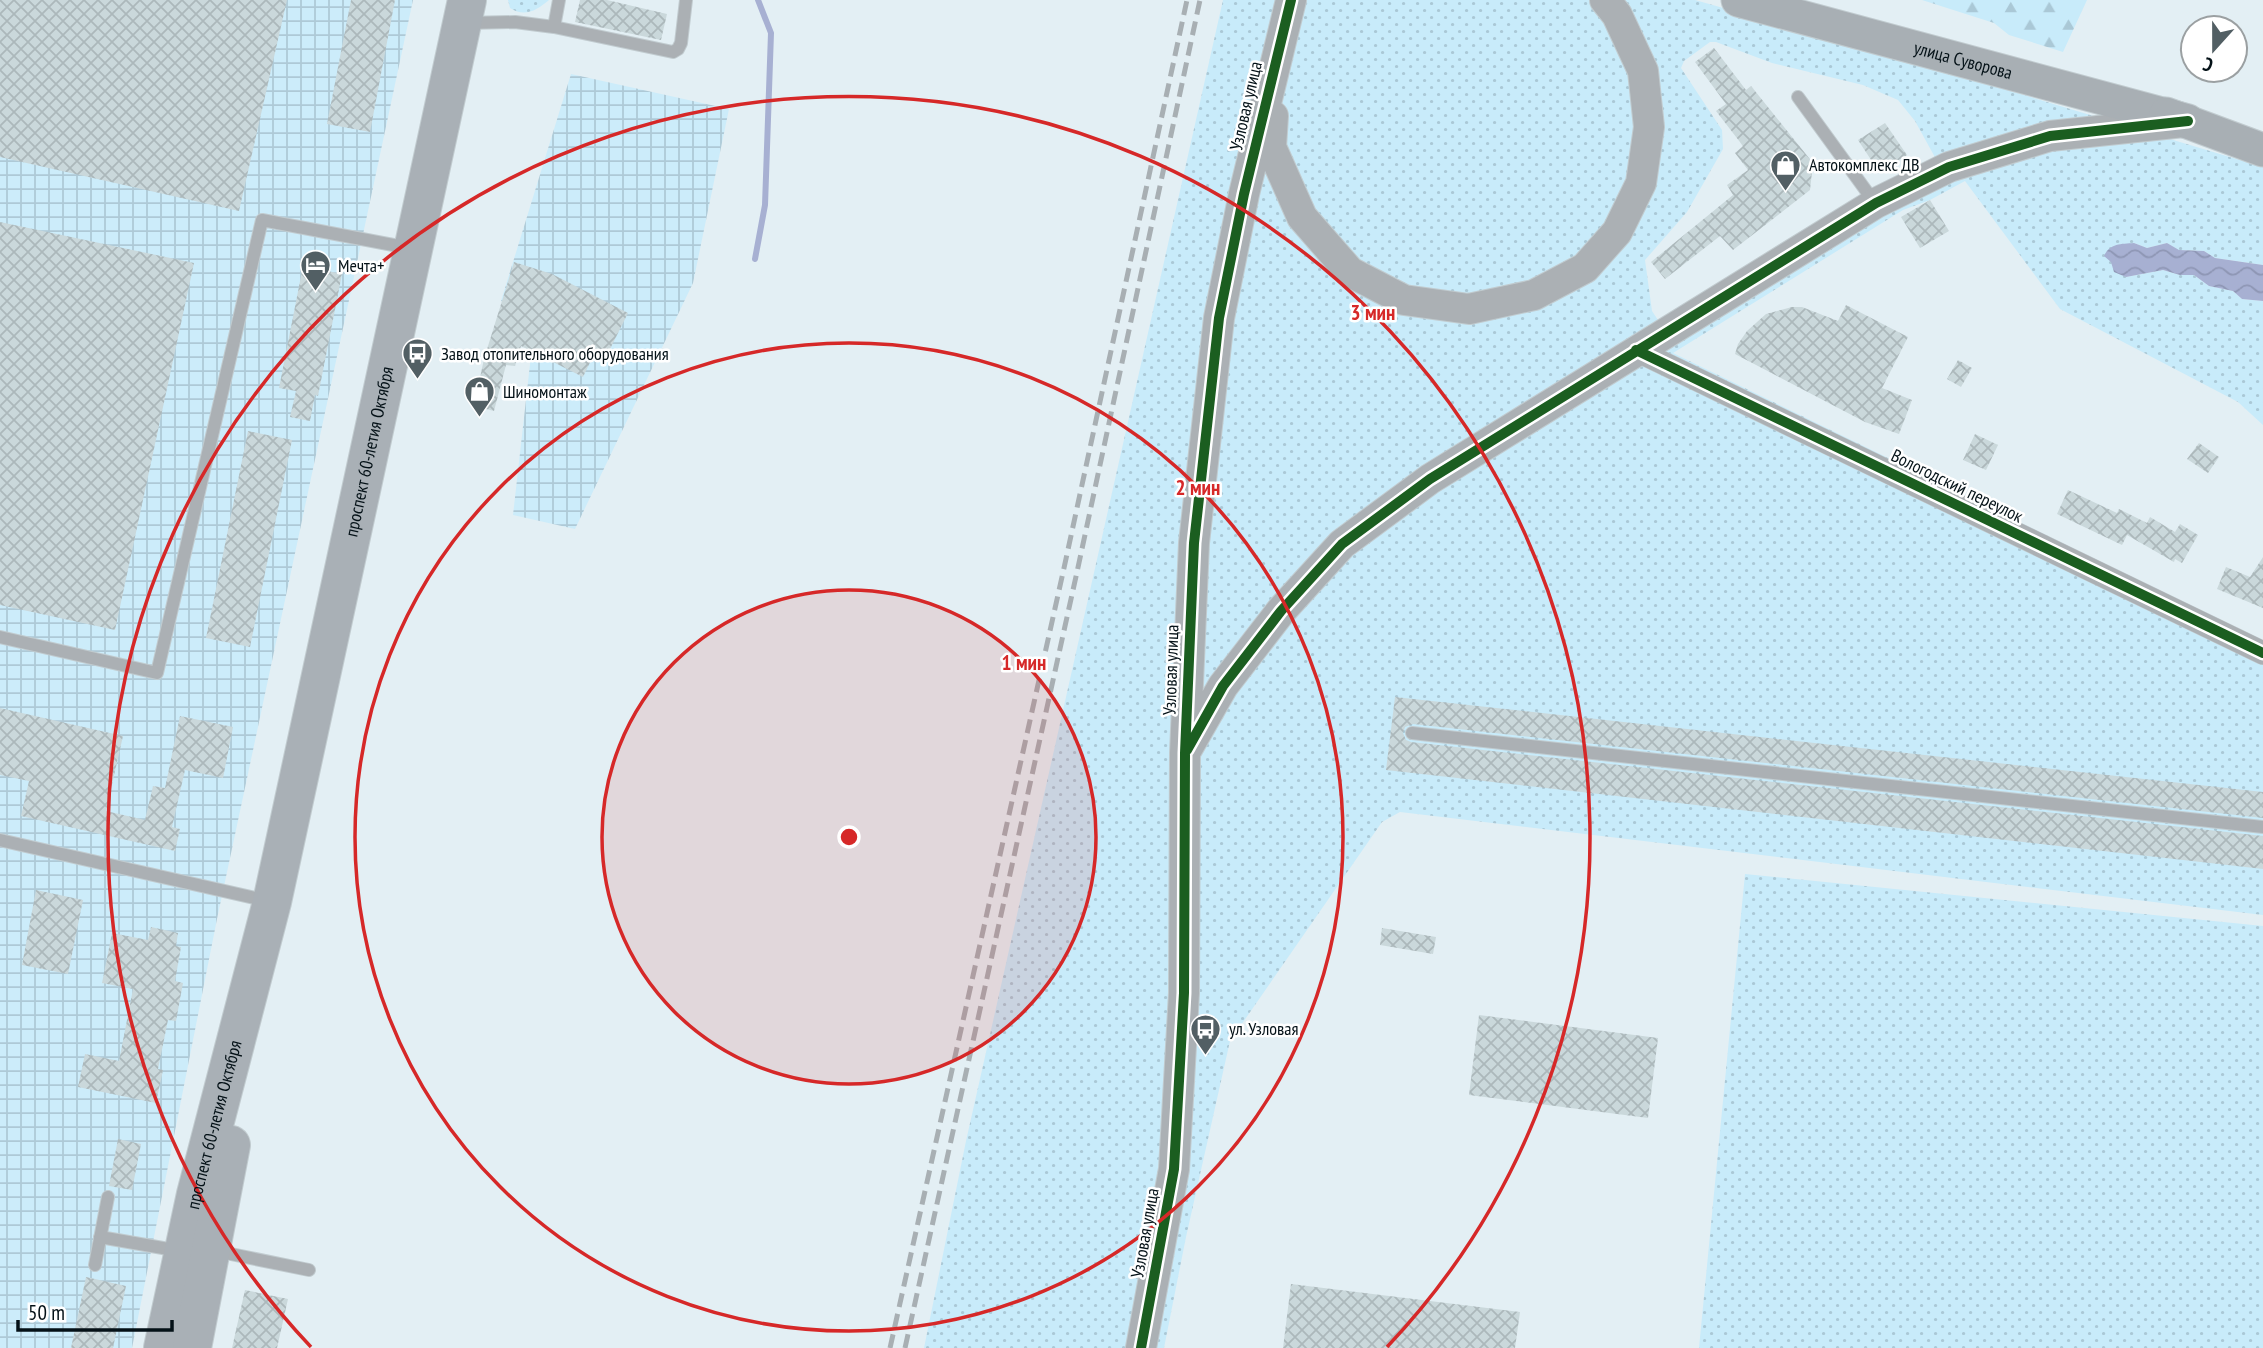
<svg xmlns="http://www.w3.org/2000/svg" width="2263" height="1348" viewBox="0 0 2263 1348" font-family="'PT Sans Narrow',sans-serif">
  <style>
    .industrial { fill: url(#industrial-grid) }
    .grass { fill: url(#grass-dots); fill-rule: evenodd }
    .forest { fill: url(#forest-firs) }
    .water { fill: url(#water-waves) }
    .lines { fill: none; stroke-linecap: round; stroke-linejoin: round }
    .stream { stroke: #a7b0d2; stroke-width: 6 }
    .building { fill: url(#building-cross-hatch) }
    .service-casing { stroke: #c1cbcf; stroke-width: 14 }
    .minor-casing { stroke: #c1cbcf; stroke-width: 24 }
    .tertiary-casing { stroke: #c1cbcf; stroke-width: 32 }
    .secondary-casing { stroke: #c1cbcf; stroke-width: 35 }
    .trunk-casing { stroke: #c1cbcf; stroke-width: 40 }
    .service { stroke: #abb0b4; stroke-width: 12 }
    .minor { stroke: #abb0b4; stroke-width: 23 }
    .tertiary { stroke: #abb0b4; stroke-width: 30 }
    .secondary { stroke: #a8afb4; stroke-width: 33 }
    .trunk { stroke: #a9b0b6; stroke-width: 38 }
    .rail { stroke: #a8afb3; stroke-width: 5; stroke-dasharray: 14 7; stroke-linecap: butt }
    .cycleway-casing { stroke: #fff; stroke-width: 15 }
    .cycleway { stroke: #1b5e20; stroke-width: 10 }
    .ring { fill: none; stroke: #d62828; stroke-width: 3.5 }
    .labels { text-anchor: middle; stroke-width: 5; stroke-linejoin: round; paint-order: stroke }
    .street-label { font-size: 18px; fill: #041117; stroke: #fff }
    .poi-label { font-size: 18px; fill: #041117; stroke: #fff; text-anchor: start }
    .centre { fill: #d62828; stroke: #fff; stroke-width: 3.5 }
    .ring-label { font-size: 21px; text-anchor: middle; font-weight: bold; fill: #d62828; stroke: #fff; stroke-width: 5; stroke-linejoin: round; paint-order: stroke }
  </style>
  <defs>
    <pattern id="industrial-grid" width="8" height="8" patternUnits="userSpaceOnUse" patternTransform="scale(1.75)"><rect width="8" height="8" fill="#ccecfa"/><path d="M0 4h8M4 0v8" fill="none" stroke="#aec9d6"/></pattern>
    <pattern id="grass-dots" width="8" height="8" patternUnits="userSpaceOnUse" patternTransform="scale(1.75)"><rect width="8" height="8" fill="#c8ebfa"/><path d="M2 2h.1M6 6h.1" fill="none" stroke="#aac8d6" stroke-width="1.8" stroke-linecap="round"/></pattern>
    <pattern id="forest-firs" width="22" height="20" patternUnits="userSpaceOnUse" patternTransform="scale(1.75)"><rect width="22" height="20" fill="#c8ebfa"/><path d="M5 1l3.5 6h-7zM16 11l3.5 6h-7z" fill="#aac8d6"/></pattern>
    <pattern id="water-waves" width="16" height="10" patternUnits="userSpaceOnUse" patternTransform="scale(1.75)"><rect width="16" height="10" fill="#a7b0d2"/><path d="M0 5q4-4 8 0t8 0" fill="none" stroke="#8e96b4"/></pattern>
    <pattern id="building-cross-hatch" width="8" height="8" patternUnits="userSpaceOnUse" patternTransform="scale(1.75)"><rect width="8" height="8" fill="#cad8db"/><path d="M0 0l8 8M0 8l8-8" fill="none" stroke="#acb8bb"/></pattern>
  </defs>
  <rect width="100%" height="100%" fill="#e3eff4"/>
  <path class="industrial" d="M0 0H413L217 919 132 1348H0Z
    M571 74 729 109 693 283 575 529 513 515 536 311 501 301Z"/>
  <path class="grass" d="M508 0H549C537 10 525 18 510 8Z
    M1223 0H1695L1911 61 2263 167V265L2215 258 2204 251 2178 250 2167 243 2147 248 2134 243 2111 261 2126 277 2163 270 2180 275H2194L2209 286 2233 291 2242 299 2263 301V425L2238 402 2060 309 1965 181 1930 200 1903 210 1673 353 2263 641V915L1400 812 1382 822 1230 1041 1186 1237 1164 1348H924L966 1141ZM1710 42H1716L1772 63 1863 85 1898 100 1915 121 1942 170 1666 332 1652 311 1645 260 1687 212 1723 149 1722 130 1681 68 1684 61Z
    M1745 874 2263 926V1348H1699Z"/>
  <path class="forest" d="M1922 0H2087L2063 52 2009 35 1994 23Z"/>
  <path class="water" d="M2134 243 2147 248 2167 243 2179 250 2204 251 2215 258 2263 265V301L2242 299 2233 291 2209 286 2194 275H2180L2163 270 2126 277 2114 272 2111 262 2104 256C2110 243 2121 244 2134 243Z"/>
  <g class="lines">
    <path class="stream" d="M755 259 765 205 771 33 758 0"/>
  </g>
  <path class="building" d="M0 0H287L239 211 0 157Z
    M351 0H395L370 132 327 124Z
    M580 0H607L667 14 661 40 575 22Z
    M1714 48 1746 90 1751 86 1813 163 1810 190 1733 250 1720 236 1665 279 1651 262 1733 195 1727 185 1748 170 1735 153 1743 146 1716 111 1726 104 1695 62Z
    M1885 123 1907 155 1879 172 1858 140Z
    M1930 200 1949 231 1920 248 1901 217Z
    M0 222 194 263 115 630 0 605Z
    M514 262 552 274 628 313 607 355 596 350 583 377 521 346 515 366 506 365 494 411 474 406 484 359Z
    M303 266 342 274 318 396 315 395 310 421 290 417 296 391 279 388Z
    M1846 305 1908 337 1882 388 1912 400 1899 434 1865 422 1735 354 1738 344 1747 331 1766 314 1792 307H1802L1838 321Z
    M1958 360 1972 368 1961 387 1947 379Z
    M248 431 292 440 250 647 206 638Z
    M1975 434 1998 445 1986 470 1963 460Z
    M2199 443 2219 457 2208 473 2187 459Z
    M2068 490 2117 513 2119 509 2147 523 2150 517 2175 532 2180 524 2198 535 2182 563 2175 559 2174 562 2127 535 2122 545 2057 514Z
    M2263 557V608L2217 589 2226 567 2250 577Z
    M1395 697 2263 792V818L1413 724 1405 727 1403 733 1406 740 1411 742 2263 836V869L1386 770Z
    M0 708 123 736 106 811 145 820 153 786 165 788 180 716 233 727 223 778 185 770 172 827 180 829 175 851 21 816 29 781 0 775Z
    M36 890 83 900 68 974 22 965Z
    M151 927 178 933 176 946 181 947 175 981 183 983 176 1021 168 1020 158 1069 163 1070 156 1103 78 1087 85 1054 119 1061 133 989 102 983 112 933 148 940Z
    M1382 928 1436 937 1433 954 1380 945Z
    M1479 1015 1658 1038 1648 1118 1469 1095Z
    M118 1139 141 1144 132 1190 109 1186Z
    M86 1277 126 1286 113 1348H71Z
    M1291 1284 1520 1312 1515 1348H1283Z
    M245 1290 288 1299 277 1348H232Z"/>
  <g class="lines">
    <defs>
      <path id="service" d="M466 23 515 22 554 27 559 0
        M554 27 673 52 678 49 681 43 686 0
        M1798 97 1875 203
        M0 637 157 673 262 220 409 248
        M1412 733 2263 827
        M0 840 268 901
        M100 1237 180 1251
        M216 1251 309 1270
        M95 1265 108 1197"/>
      <path id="minor" d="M1636 350 2263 653"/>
      <path id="tertiary" d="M1273 116 1271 147 1302 217 1350 272 1404 300 1469 309 1534 295 1585 268 1617 232 1641 183 1649 127 1643 71 1617 15 1605 0
        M1187 749 1223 686 1281 611 1342 544 1430 479 1876 203 1949 167 2050 136 2184 122
        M1141 1348 1174 1169 1184 993 1185 753 1194 543 1219 318 1244 194 1291 0"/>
      <g id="secondary">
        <path id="s1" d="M1738 0 2188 121"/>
        <path d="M2166 114 2263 150"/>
      </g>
      <g id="trunk">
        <path id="s2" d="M163 1348 196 1194 272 902 467 0"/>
        <path d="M192 1348 231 1145"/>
      </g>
    </defs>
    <use href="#service" class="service-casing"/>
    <use href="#minor" class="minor-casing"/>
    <use href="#tertiary" class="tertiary-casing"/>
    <use href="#secondary" class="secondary-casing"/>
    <use href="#trunk" class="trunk-casing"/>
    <use href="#service" class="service"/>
    <use href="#minor" class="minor"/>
    <use href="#tertiary" class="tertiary"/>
    <use href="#secondary" class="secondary"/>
    <use href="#trunk" class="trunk"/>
    <path class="rail" d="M890 1348 1064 568 1187 0
      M905 1348 1077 572 1200 0"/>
    <defs>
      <path id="cycleway" d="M1636 350 2263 653
        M1187 750 1223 686 1281 611 1342 544 1430 479 1876 203 1949 167 2050 136 2188 121
        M1141 1348 1174 1169 1184 993 1185 753 1194 543 1219 318 1244 194 1291 0"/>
    </defs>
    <use href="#cycleway" class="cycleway-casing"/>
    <use href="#cycleway" class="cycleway"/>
  </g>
  <circle cx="849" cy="837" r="247" fill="#d62828" fill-opacity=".12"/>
  <g class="ring">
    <circle cx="849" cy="837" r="247"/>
    <circle cx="849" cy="837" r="494"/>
    <path d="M311 1347A741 741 0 1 1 1387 1347"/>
  </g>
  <defs>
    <symbol id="shop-pin" viewBox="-11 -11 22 30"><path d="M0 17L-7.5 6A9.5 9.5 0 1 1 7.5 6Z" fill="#525f64" stroke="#fff"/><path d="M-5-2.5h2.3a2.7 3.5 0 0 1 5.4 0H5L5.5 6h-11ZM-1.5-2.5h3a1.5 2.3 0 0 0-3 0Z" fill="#fff"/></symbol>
    <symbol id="hotel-pin" viewBox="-11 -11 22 30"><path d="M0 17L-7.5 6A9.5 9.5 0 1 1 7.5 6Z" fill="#525f64" stroke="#fff"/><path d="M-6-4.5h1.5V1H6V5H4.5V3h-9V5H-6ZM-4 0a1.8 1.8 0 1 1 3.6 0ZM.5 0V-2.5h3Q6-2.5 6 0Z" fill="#fff"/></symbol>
    <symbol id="bus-pin" viewBox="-11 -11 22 30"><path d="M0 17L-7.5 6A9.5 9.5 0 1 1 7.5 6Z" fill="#525f64" stroke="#fff"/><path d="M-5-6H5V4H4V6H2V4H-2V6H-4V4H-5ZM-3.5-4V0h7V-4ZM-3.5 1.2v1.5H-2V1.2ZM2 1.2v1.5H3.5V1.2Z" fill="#fff"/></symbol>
  </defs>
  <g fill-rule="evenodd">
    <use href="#shop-pin" x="1768" y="148" width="35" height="47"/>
    <use href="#hotel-pin" x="298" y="248" width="35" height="47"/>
    <use href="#bus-pin" x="400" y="336" width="35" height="47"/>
    <use href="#shop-pin" x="462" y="374" width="35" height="47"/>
    <use href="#bus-pin" x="1188" y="1012" width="35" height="47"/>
  </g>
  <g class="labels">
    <g class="street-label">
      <text dy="6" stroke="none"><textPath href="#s1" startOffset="233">улица Суворова</textPath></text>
      <text transform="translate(1246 106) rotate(-77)" y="6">Узловая улица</text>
      <text dy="6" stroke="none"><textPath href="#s2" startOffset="920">проспект 60-летия Октября</textPath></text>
      <text transform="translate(1957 486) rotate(26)" y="6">Вологодский переулок</text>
      <text transform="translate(1171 670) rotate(-88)" y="6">Узловая улица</text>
      <text dy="6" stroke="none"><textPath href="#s2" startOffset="229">проспект 60-летия Октября</textPath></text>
      <text transform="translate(1145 1233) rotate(-80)" y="6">Узловая улица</text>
    </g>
    <g class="poi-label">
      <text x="1809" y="171">Автокомплекс ДВ</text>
      <text x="338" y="272">Мечта+</text>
      <text x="441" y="360">Завод отопительного оборудования</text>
      <text x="503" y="398">Шиномонтаж</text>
      <text x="1229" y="1035">ул. Узловая</text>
    </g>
  </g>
  <circle cx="849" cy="837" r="10" class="centre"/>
  <g class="ring-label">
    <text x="1373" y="320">3 мин</text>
    <text x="1198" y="495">2 мин</text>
    <text x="1024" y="670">1 мин</text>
  </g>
  <g transform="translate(2214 49) rotate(201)"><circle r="33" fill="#ffffff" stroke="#9ba0a2" stroke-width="2"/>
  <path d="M0-5L12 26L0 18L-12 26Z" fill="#525f64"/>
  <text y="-10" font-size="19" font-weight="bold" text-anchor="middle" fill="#041117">С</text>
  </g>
  <path d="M18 1320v10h154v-10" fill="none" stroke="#041117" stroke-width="3.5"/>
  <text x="28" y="1320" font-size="21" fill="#041117" stroke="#ffffff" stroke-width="5" paint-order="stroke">50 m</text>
</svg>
